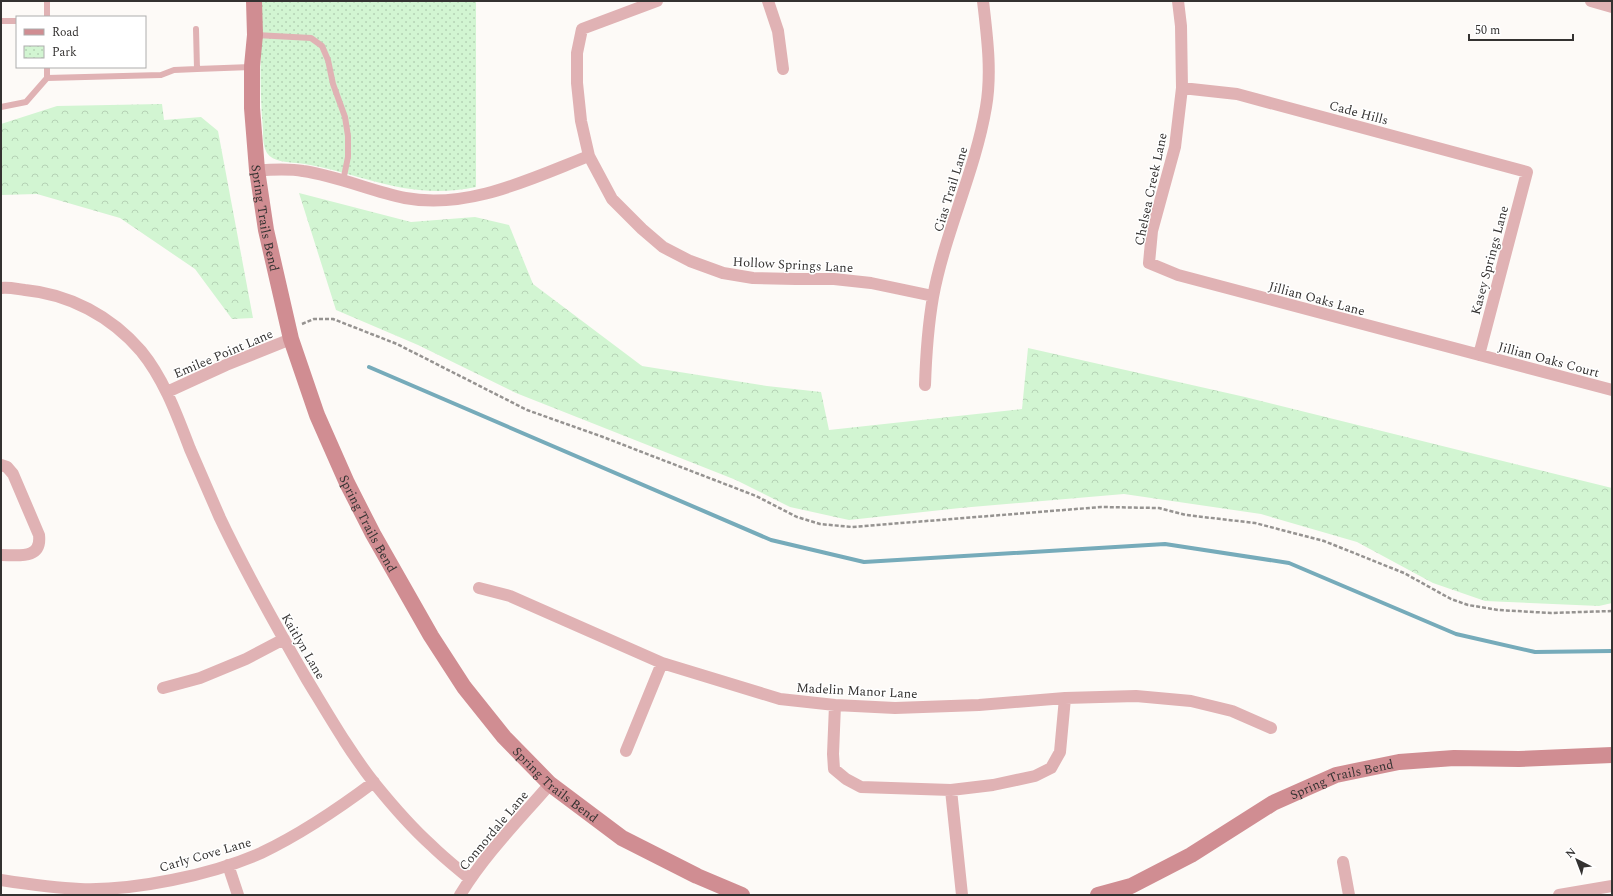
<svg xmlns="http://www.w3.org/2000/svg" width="1613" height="896" viewBox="0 0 1613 896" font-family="Spectral,serif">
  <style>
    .forest { fill: url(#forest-crowns) }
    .park { fill: url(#park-dots) }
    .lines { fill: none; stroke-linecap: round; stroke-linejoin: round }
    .stream { stroke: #76abba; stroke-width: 4 }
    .path { stroke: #969391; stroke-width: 2.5; stroke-dasharray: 4 2; stroke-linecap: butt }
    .lane { stroke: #e0b2b4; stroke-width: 6 }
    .street { stroke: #e0b2b4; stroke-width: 12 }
    .secondary { stroke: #d08d92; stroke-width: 16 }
    .labels { text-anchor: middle; stroke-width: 3; stroke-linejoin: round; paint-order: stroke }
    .street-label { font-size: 13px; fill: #343231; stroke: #fff }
  </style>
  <defs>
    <pattern id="forest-crowns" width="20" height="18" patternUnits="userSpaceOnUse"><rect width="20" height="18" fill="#d2f5d2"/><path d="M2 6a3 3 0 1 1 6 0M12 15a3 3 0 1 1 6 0" fill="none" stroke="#b5d2b5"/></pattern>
    <pattern id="park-dots" width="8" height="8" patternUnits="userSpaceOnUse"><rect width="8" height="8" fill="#d2f5d2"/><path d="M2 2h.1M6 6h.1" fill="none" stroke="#b5d2b5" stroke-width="1.8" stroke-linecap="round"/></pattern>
  </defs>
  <rect width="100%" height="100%" fill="#fdfaf7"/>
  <path class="forest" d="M162 104 164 120 201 117 218 131 253 318 232 319 195 269 120 218 37 194 1 195V124L57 106Z
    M299 193 411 222 475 217 509 225 533 284 642 366 767 386 821 392 829 430 1022 409 1028 348 1245 397 1612 488V603L1599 606 1485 601 1433 583 1357 542 1261 514 1124 494 960 508 849 520 790 507 736 480 516 393 418 345 336 310Z"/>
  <path class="park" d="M262 1H476V187C457 191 438 192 419 190 377 186 339 168 297 163 287 162 273 162 267 153 263 146 263 137 263 129 259 86 261 43 262 1Z"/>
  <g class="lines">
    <path class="stream" d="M369 367 771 540 864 562 1165 544 1289 563 1456 634 1535 652 1612 651"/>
    <path class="path" d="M302 324 314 319H333L397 344 527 410 603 437 756 496 797 517 820 524 852 527 1101 507 1159 508 1186 515 1255 523 1324 541 1404 573 1451 599 1468 605 1498 610 1551 613 1612 611"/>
    <path class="lane" d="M47 1V17
      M1 21H17
      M196 29 197 69 251 67
      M256 35 311 38 322 46 328 60 333 84 345 117 348 136V157L343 181
      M47 78 161 75 174 70 197 69
      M1 107 26 102 47 78V67"/>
    <path class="street" d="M657 1 582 29 577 53V83L581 121 589 156 612 199 642 229 663 247 690 261 723 273 753 278 796 279H834L871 283 933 296
      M768 1 778 31 783 69
      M1178 1 1181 26 1182 88 1175 147 1152 231 1149 263 1178 275 1612 390
      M1591 1 1612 7
      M1182 88 1237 94 1527 172 1479 355
      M257 170C272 170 288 168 303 171 338 176 371 191 405 198 469 210 532 178 589 156
      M1 288C9 287 17 289 25 290 69 294 111 316 141 351 164 379 177 415 190 449 200 472 210 495 220 518 246 573 276 626 306 678 328 714 349 751 375 784 392 805 411 827 431 845 443 857 457 868 470 879
      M925 385C926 355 928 326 933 297 945 232 975 172 986 107 992 72 987 36 983 1
      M167 392 226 365 291 339
      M1 465 7 467 13 474 39 535C42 560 18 555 1 555
      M479 588 510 596 662 663 780 699 835 705 895 708 979 705 1065 698 1136 696 1191 701 1232 711 1271 728
      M163 688 200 678 246 659 284 639
      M835 705 833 754 834 769 846 779 861 787 951 790 993 785 1035 776 1051 768 1060 752 1065 698
      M626 751 662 663
      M951 790 962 895
      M1343 862 1349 895
      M228 865 238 895
      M1 880C27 884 53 888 80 889 134 891 211 875 261 853 301 834 338 809 374 782
      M460 895C485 854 519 820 550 784
      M1559 895 1612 886"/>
    <g class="secondary">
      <path id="s1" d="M254 1 255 35 252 66V108L257 170 266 230 291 339 317 415 347 483 373 534 431 636 464 687 504 737 550 784 622 838 697 876 742 895"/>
      <path id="s2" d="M1098 895 1131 886 1191 855 1273 803 1336 775 1399 762 1454 758 1519 759 1612 755"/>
    </g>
  </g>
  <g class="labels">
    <g class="street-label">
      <text transform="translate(1359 112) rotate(15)" y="5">Cade Hills</text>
      <text transform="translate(950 189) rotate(-73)" y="5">Cias Trail Lane</text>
      <text transform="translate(1150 189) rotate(-78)" y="5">Chelsea Creek Lane</text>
      <text dy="5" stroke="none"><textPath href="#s1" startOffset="218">Spring Trails Bend</textPath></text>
      <text transform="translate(1489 260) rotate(-75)" y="5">Kasey Springs Lane</text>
      <text transform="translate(793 264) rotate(3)" y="5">Hollow Springs Lane</text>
      <text transform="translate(1317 298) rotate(15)" y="5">Jillian Oaks Lane</text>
      <text transform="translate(223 353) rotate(-23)" y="5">Emilee Point Lane</text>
      <text transform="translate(1549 359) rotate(15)" y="5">Jillian Oaks Court</text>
      <text dy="5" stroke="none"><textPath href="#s1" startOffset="542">Spring Trails Bend</textPath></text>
      <text transform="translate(304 646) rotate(60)" y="5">Kaitlyn Lane</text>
      <text transform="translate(857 690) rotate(3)" y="5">Madelin Manor Lane</text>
      <text dy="5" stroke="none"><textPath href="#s2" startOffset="272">Spring Trails Bend</textPath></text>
      <text dy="5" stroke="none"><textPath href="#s1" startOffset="866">Spring Trails Bend</textPath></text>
      <text transform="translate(493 830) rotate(-50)" y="5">Connordale Lane</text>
      <text transform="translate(205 854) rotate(-16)" y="5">Carly Cove Lane</text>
    </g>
  </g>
  <rect width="1613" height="896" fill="none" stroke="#343231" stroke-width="4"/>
  <rect x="16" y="16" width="130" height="52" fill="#ffffff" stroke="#aeadad"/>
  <rect x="24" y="29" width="20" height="6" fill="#d08d92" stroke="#aeadad"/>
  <text x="52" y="36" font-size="12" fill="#343231">Road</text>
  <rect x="24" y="46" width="20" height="12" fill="url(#park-dots)" stroke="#aeadad"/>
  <text x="52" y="56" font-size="12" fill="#343231">Park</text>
  <g transform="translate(1577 860) rotate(318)" stroke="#ffffff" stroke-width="3" paint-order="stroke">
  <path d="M0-3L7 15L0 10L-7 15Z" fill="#343231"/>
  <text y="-6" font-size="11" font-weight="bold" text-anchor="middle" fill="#343231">N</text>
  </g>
  <path d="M1469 34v6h104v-6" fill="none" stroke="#343231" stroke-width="2"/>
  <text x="1475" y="34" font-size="12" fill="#343231" stroke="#ffffff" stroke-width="3" paint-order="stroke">50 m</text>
</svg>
